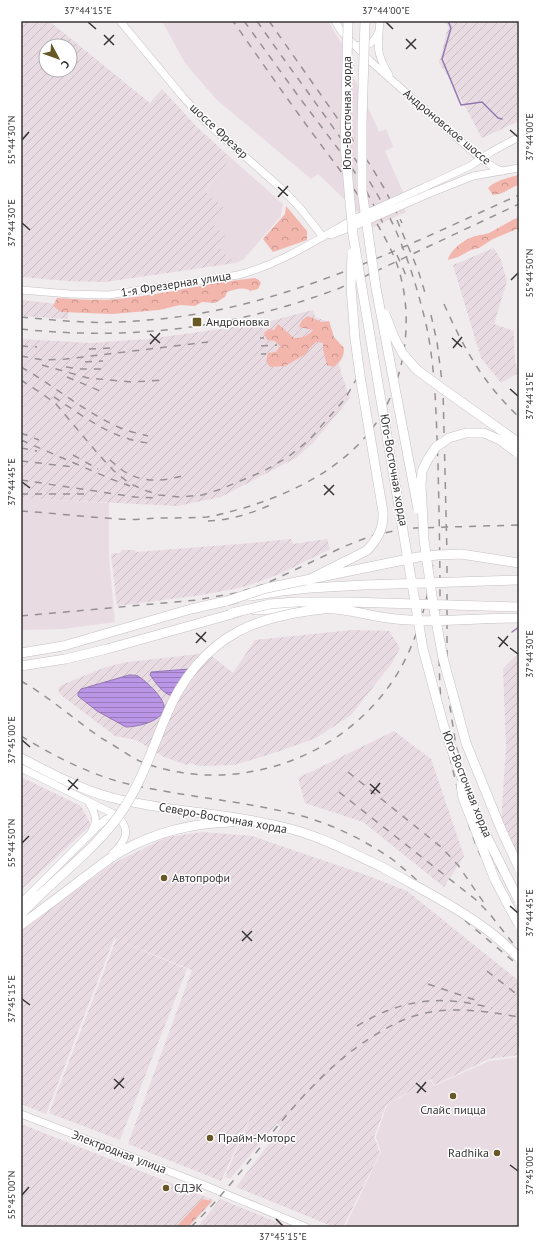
<svg xmlns="http://www.w3.org/2000/svg" width="540" height="1248" viewBox="0 0 540 1248" font-family="'PT Sans',sans-serif">
  <style>
    .built { fill: #e9dbe2 }
    .industrial { fill: url(#industrial-furrows); fill-rule: evenodd }
    .forest { fill: url(#forest-crowns) }
    .water { fill: url(#water-rules); stroke: #9379b1 }
    .lines { fill: none; stroke-linecap: round; stroke-linejoin: round }
    .stream { stroke: #9379b1; stroke-width: 1.5 }
    .minor-casing { stroke: #c6c0c3; stroke-width: 8 }
    .major-casing { stroke: #c6c0c3; stroke-width: 10 }
    .minor { stroke: #fff; stroke-width: 7 }
    .major { stroke: #fff; stroke-width: 9 }
    .rail { stroke: #959192; stroke-width: 1.5; stroke-dasharray: 7 7; stroke-linecap: butt }
    .minor-bridge-casing { stroke: #c6c0c3; stroke-width: 8; stroke-linecap: butt }
    .major-bridge-casing { stroke: #c6c0c3; stroke-width: 10; stroke-linecap: butt }
    .minor-bridge { stroke: #fff; stroke-width: 7 }
    .major-bridge { stroke: #fff; stroke-width: 9 }
    .ticks { fill: none; stroke: #373435; stroke-width: 1.5 }
    .poi-dot { fill: #685825; stroke: #fff; stroke-width: 1.5 }
    .labels { text-anchor: middle; stroke-width: 3; stroke-linejoin: round; paint-order: stroke }
    .street-label { font-size: 12px; fill: #373435; stroke: #fff }
    .poi-label { font-size: 12px; fill: #373435; stroke: #fff; text-anchor: start }
    .neatline { fill: none; stroke: #373435; stroke-width: 1.5 }
    .ticks-label { font-size: 10px; text-anchor: middle; fill: #373435 }
  </style>
  <defs>
    <pattern id="industrial-furrows" width="10" height="10" patternUnits="userSpaceOnUse"><rect width="10" height="10" fill="#e9dbe2"/><path d="M-1 1l2-2M0 10L10 0M9 11l2-2" fill="none" stroke="#c8bdc2"/></pattern>
    <pattern id="forest-crowns" width="20" height="18" patternUnits="userSpaceOnUse"><rect width="20" height="18" fill="#f3b6ad"/><path d="M2 6a3 3 0 1 1 6 0M12 15a3 3 0 1 1 6 0" fill="none" stroke="#c6958e"/></pattern>
    <pattern id="water-rules" width="6" height="5" patternUnits="userSpaceOnUse"><rect width="6" height="5" fill="#bb96e6"/><path d="M0 2.5h6" fill="none" stroke="#997bbb"/></pattern>
  </defs>
  <rect width="100%" height="100%" fill="#f0ebed"/>
  <path class="built" d="M162 21H328L355 66 350 70 362 94 379 132 386 129 391 141 393 147 385 151 403 192 399 195 406 212 369 229 359 213 318 174 311 179 216 99 185 63Z
    M231 158 283 204 281 216 243 260 236 263 216 245 205 192Z
    M21 498 109 503V557L115 622 63 629 21 630Z
    M519 1057V1227H345L381 1152 376 1137 387 1105 430 1080 434 1086 489 1061Z"/>
  <path class="industrial" d="M21 21H49L150 103 162 89 197 127 231 158 205 191 225 209 212 224 225 235 216 245 236 263 105 282 67 281 21 277ZM46 46H70V70H46Z
    M445 21H519V121L482 138 450 79 439 63 448 27Z
    M494 248 501 260 507 281 494 324 514 331V346L515 361 518 373 501 383 481 358 453 265Z
    M21 300 69 305 68 319 21 316Z
    M313 310 315 317 326 321 335 346 341 373 350 398 313 443 296 458 221 497 177 506 21 498V339L89 343 148 339 263 323Z
    M291 539 293 544 327 539 330 549 282 573 258 582 239 588 202 595 117 606 111 554 120 553 122 550H134L136 552 240 544Z
    M352 630 389 631 400 648 392 663 351 715 316 738 274 753 234 765 200 766 190 763 187 765 164 757 136 740 115 736 61 695 59 692 58 689 60 686 64 684 106 667 128 662 208 653 233 673 255 640Z
    M519 653V868L501 824 506 747 503 669 507 664Z
    M394 731 431 759 464 856 444 887 363 822 305 803 298 778Z
    M21 777 81 806 91 825 21 890Z
    M203 832 252 836 366 875 407 891 519 981V1055L489 1059 434 1085 431 1079 386 1105 374 1137 380 1153 343 1227H334L236 1187 281 1128 277 1123 230 1179 225 1177 260 1095 221 1181 128 1144 192 970 114 939 46 1114 21 1104V931L112 864 167 837Z
    M116 940 187 969 120 1140 49 1113Z
    M21 1124 214 1200 189 1227H21Z
    M220 1199 289 1227H198Z"/>
  <path class="forest" d="M519 175V185C508 188 506 194 493 195L488 188C494 181 510 177 519 175Z
    M286 206 307 231V240L273 252 263 239 285 214Z
    M519 217V228L493 239 479 248 471 250 458 257 448 260C449 251 467 237 476 236 481 234 486 235 491 232 501 227 509 221 519 217Z
    M255 278 259 280 261 283 258 289 250 291C244 286 234 290 227 292L225 297 215 303 202 302 195 306 180 305 159 310 112 314 61 312 53 306 57 298C77 299 98 301 118 299 164 295 209 282 255 278Z
    M308 316 321 322 329 321 334 337 344 348C344 357 341 361 334 367L327 365 323 350V343L316 342 310 348 306 354 285 366 270 367 266 361 268 353 276 352 280 346 275 341 267 340 264 333 269 329 274 330 278 324 294 338C302 338 308 336 313 330L299 327 302 320Z
    M202 1199 212 1201 188 1227H176Z"/>
  <path class="water" d="M189 669 172 696C162 693 156 683 150 675L151 672Z
    M129 675C132 675 135 675 138 676 146 681 167 700 164 710 160 722 136 727 126 727L97 711 78 696V693L81 689Z"/>
  <g class="lines">
    <path class="stream" d="M448 21 451 28 442 59 461 105 482 102 498 118 502 119
      M512 632 519 627"/>
    <defs>
      <path id="minor" d="M120 21 183 97 207 123 283 190 301 209 323 237
        M335 21 341 31 369 60 481 159 495 168 502 171
        M380 21C378 46 375 52 389 75
        M360 45C369 46 375 41 378 33
        M425 187 470 166 491 152 519 137
        M428 194 473 176 519 168
        M331 235 357 225
        M21 290 70 294 109 295 238 275C281 264 316 240 354 219
        M21 768 116 815C132 829 126 841 113 853
        M88 801C94 811 99 820 92 830
        M21 903 97 827 105 820 116 815
        M21 1114 204 1185 306 1227"/>
      <path id="major" d="M251 596 282 591 310 588
        M255 610 291 608H309
        M21 653 63 646 191 609 235 599
        M21 666 65 659 107 649 239 612
        M21 758C50 773 81 790 113 798 169 812 227 813 283 827 318 835 350 852 382 867
        M21 914 40 895
        M21 925C41 910 62 895 82 879 95 870 107 859 122 851 156 832 193 823 232 822"/>
    </defs>
    <use href="#minor" class="minor-casing"/>
    <use href="#major" class="major-casing"/>
    <use href="#minor" class="minor"/>
    <use href="#major" class="major"/>
    <path class="rail" d="M244 21 299 97 345 158 362 183 385 227
      M257 21C279 53 302 84 325 116 347 147 370 179 388 214 405 248 417 286 426 324 436 370 436 417 438 464 439 509 440 554 440 600 439 637 438 675 442 711 447 751 458 796 472 834 483 866 501 896 519 924
      M269 21 371 166 384 188 402 223
      M397 220 418 270 426 296
      M397 255 408 280
      M444 304C464 349 483 383 519 417
      M431 315 437 342 443 389 447 554V674L450 707 456 746 483 836 496 865 512 895 519 905
      M21 317C42 319 63 321 84 322 106 323 127 322 148 320 281 310 400 248 519 195
      M21 329C133 341 234 328 340 288L519 204
      M260 338H264
      M21 346 37 347
      M261 346 277 345
      M89 349 112 348
      M261 354H266
      M21 356 43 360 66 359 208 342
      M85 362 103 361
      M42 365 88 378 132 382 164 380
      M21 367C53 385 82 410 116 426 126 431 137 433 148 436
      M66 367 79 369H104
      M67 377 105 393
      M21 380 44 395 56 404 99 455 114 471 129 483 144 490 159 495 180 497 202 495 221 489 264 471 288 457 309 440 345 399 357 378
      M54 397C77 412 102 431 129 439 135 441 142 442 148 443
      M21 433 39 440
      M21 440 111 479 130 486
      M21 448 37 451
      M73 455 98 469
      M110 460C115 464 121 470 127 473 145 483 163 481 182 476
      M21 461 74 467
      M21 480 135 497 158 498
      M21 494H86
      M21 511C53 513 86 517 118 519 131 520 144 519 156 518 173 518 190 518 207 517 220 515 232 511 244 508 289 494 336 472 367 435 406 389 417 315 395 259 377 216 346 179 319 142 289 102 261 61 233 21
      M208 521C231 520 252 513 273 504
      M21 616 197 600 236 593 265 584 343 547 371 536 394 531 415 528 519 525
      M21 681C48 696 71 717 97 735 102 739 107 741 113 745 123 751 132 758 144 763 238 797 348 757 399 671 421 633 431 587 435 544
      M21 736C52 755 85 772 120 782 180 797 242 800 302 816 334 825 364 840 392 859L519 966
      M348 772 441 847 458 865 484 903
      M339 792 475 899 489 913 519 951
      M487 971 519 996
      M428 984 475 1000
      M357 1026C403 998 441 995 492 1008
      M191 1227C255 1165 298 1082 375 1035 393 1024 411 1015 431 1012 460 1007 491 1012 519 1017"/>
    <defs>
      <path id="minor-bridge" d="M354 219 425 187
        M357 225 428 194"/>
      <path id="major-bridge" d="M348 21 345 146 353 235 423 649 444 727 458 768 484 831 519 901
        M365 21 362 122V191L376 288 418 509
        M385 314 394 337 403 354 417 370 443 389 519 443
        M516 452 500 440 484 433H466L449 438 436 447 428 459 422 471 421 485 424 540 434 610 443 658 466 743 501 829 519 868
        M310 579 366 551C378 540 384 528 383 512L361 382 355 339 351 287 352 253
        M310 588 364 585 519 580
        M227 601 267 588 418 557 438 555 461 554 519 563
        M232 613 270 604 296 602H348L519 607
        M461 785 463 798 495 880 519 925
        M382 867C429 894 481 918 519 958
        M40 895C67 869 104 840 124 808 143 779 153 746 167 714 181 680 206 648 239 631 264 618 295 612 323 609 343 607 368 616 388 618 432 624 475 618 519 618"/>
    </defs>
    <use href="#minor-bridge" class="minor-bridge-casing"/>
    <use href="#major-bridge" class="major-bridge-casing"/>
    <use href="#minor-bridge" class="minor-bridge"/>
    <use href="#major-bridge" class="major-bridge"/>
  </g>
  <path class="ticks" d="M88 22 96 29M386 22 393 29M104 35 114 45M406 39 416 49M104 45 114 35M406 49 416 39M510 130 518 137M22 140 29 132M278 187 288 196M278 197 288 186M22 223 30 230M511 280 518 273M150 334 160 343M452 338 462 347M150 344 160 333M453 348 462 337M510 389 518 396M22 482 30 488M324 485 334 495M324 495 334 485M196 633 206 642M498 637 508 646M196 643 206 632M499 647 508 636M510 648 518 654M22 740 30 747M68 780 78 789M370 784 380 793M68 790 78 779M371 794 380 783M22 843 29 836M510 906 518 913M242 931 252 941M242 941 252 931M22 999 30 1005M114 1079 124 1088M416 1083 426 1092M114 1089 124 1078M417 1093 426 1082M510 1165 518 1171M22 1195 29 1187M276 1219 283 1226"/>
  <g class="poi-dot">
    <rect x="192" y="317" width="10" height="10" rx="2"/>
    <circle cx="164" cy="878" r="4"/>
    <circle cx="453" cy="1096" r="4"/>
    <circle cx="210" cy="1138" r="4"/>
    <circle cx="497" cy="1153" r="4"/>
    <circle cx="166" cy="1188" r="4"/>
  </g>
  <g class="labels">
    <g class="street-label">
      <text transform="translate(347 113) rotate(-90)" y="4">Юго-Восточная хорда</text>
      <text transform="translate(447 127) rotate(40)" y="4">Андроновское шоссе</text>
      <text transform="translate(219 131) rotate(43)" y="4">шоссе Фрезер</text>
      <text transform="translate(176 284) rotate(-9)" y="4">1-я Фрезерная улица</text>
      <text transform="translate(394 470) rotate(80)" y="4">Юго-Восточная хорда</text>
      <text transform="translate(467 784) rotate(68)" y="4">Юго-Восточная хорда</text>
      <text transform="translate(223 818) rotate(10)" y="4">Северо-Восточная хорда</text>
      <text transform="translate(119 1152) rotate(21)" y="4">Электродная улица</text>
    </g>
    <g class="poi-label">
      <text x="206" y="326">Андроновка</text>
      <text x="172" y="882">Автопрофи</text>
      <text x="453" y="1114" text-anchor="middle">Слайс пицца</text>
      <text x="218" y="1142">Прайм-Моторс</text>
      <text x="489" y="1157" text-anchor="end">Radhika</text>
      <text x="174" y="1192">СДЭК</text>
    </g>
  </g>
  <rect width="540" height="1248" fill="none" stroke="#ffffff" stroke-width="44"/>
  <g transform="translate(58 58) rotate(131)"><circle r="19" fill="#ffffff" stroke="#afaeae"/>
  <path d="M0-3L7 15L0 10L-7 15Z" fill="#685825"/>
  <text y="-6" font-size="11" font-weight="bold" text-anchor="middle" fill="#373435">С</text>
  </g>
  <rect x="22" y="22" width="496" height="1204" class="neatline"/>
  <g class="ticks-label">
    <text x="88" y="14">37°44'15"E</text>
    <text x="386" y="14">37°44'00"E</text>
    <text transform="translate(529 137) rotate(-90)" y="4">37°44'00"E</text>
    <text transform="translate(11 140) rotate(-90)" y="4">55°44'30"N</text>
    <text transform="translate(11 223) rotate(-90)" y="4">37°44'30"E</text>
    <text transform="translate(529 273) rotate(-90)" y="4">55°44'50"N</text>
    <text transform="translate(529 396) rotate(-90)" y="4">37°44'15"E</text>
    <text transform="translate(11 482) rotate(-90)" y="4">37°44'45"E</text>
    <text transform="translate(529 654) rotate(-90)" y="4">37°44'30"E</text>
    <text transform="translate(11 740) rotate(-90)" y="4">37°45'00"E</text>
    <text transform="translate(11 843) rotate(-90)" y="4">55°44'50"N</text>
    <text transform="translate(529 913) rotate(-90)" y="4">37°44'45"E</text>
    <text transform="translate(11 999) rotate(-90)" y="4">37°45'15"E</text>
    <text transform="translate(529 1171) rotate(-90)" y="4">37°45'00"E</text>
    <text transform="translate(11 1195) rotate(-90)" y="4">55°45'00"N</text>
    <text x="283" y="1240">37°45'15"E</text>
  </g>
</svg>
